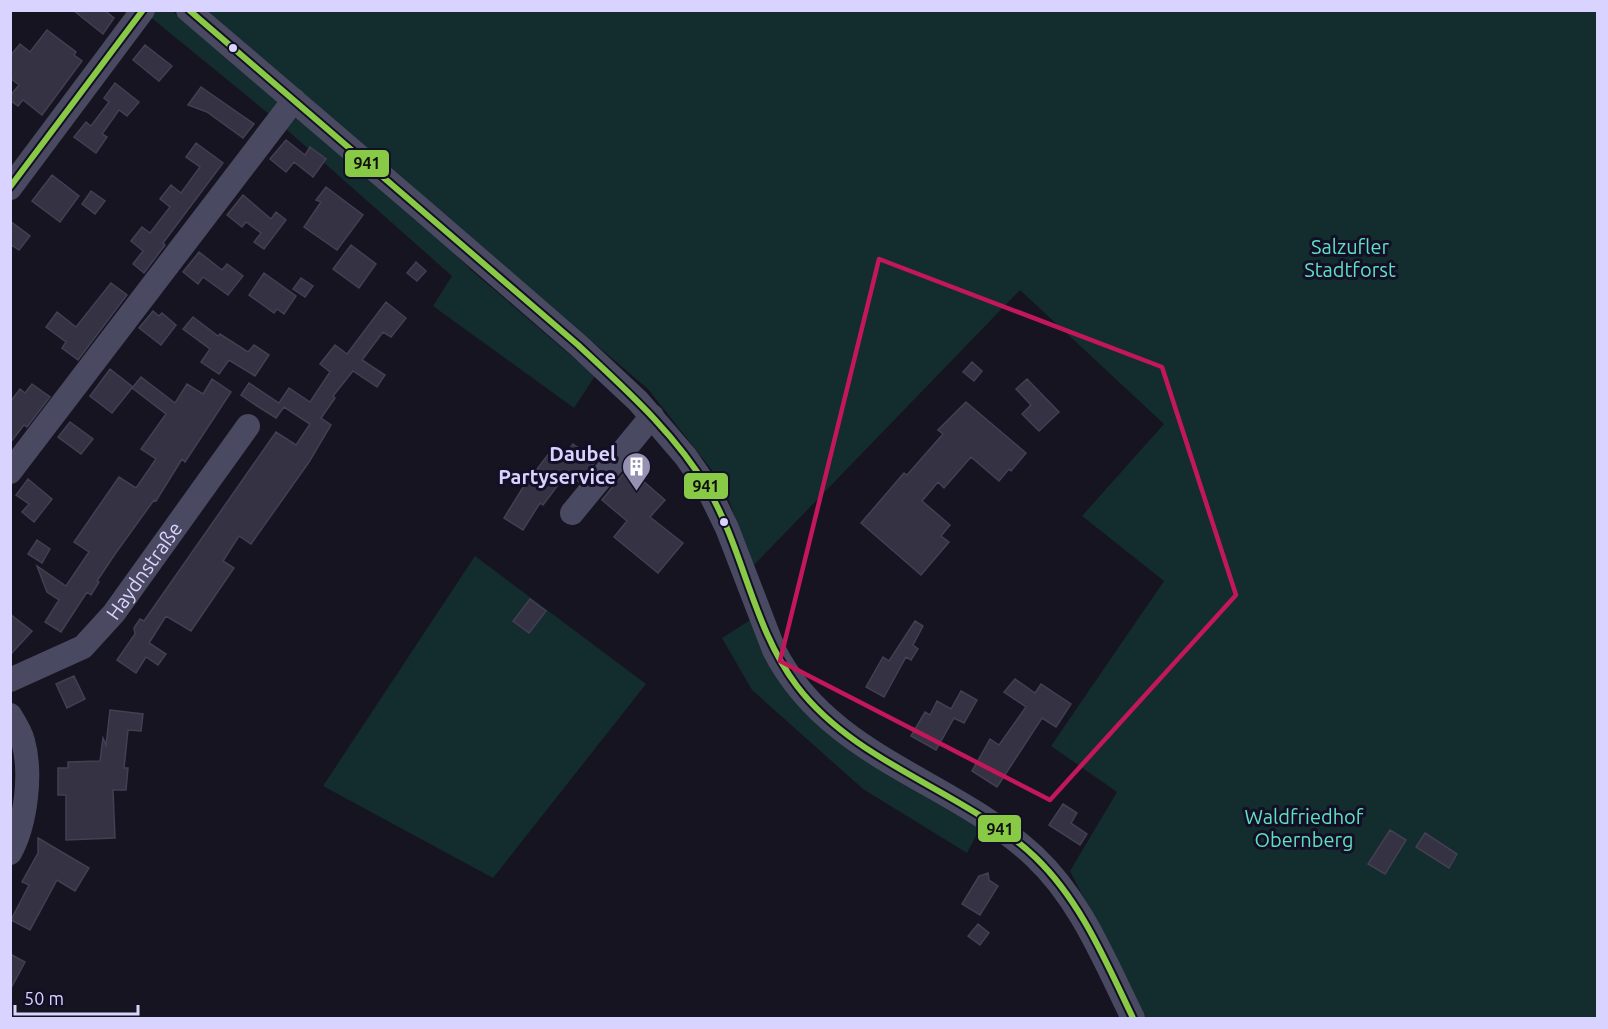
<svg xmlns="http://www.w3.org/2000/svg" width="1608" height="1029" viewBox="0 0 1608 1029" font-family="Ubuntu,sans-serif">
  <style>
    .green { fill: #132c2d }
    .building { fill: #343243; stroke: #433f54; stroke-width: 1.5 }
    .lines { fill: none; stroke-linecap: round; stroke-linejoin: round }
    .minor { stroke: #4a4962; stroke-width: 24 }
    .bus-1-casing { stroke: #130f26; stroke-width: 10 }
    .bus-1 { stroke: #88c946; stroke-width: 6 }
    .marked { fill: none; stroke: #c2185b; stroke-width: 4.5; stroke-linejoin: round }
    .bus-dot { fill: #d9d4ff; stroke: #130f26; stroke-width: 2 }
    .labels { text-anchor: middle; stroke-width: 6; stroke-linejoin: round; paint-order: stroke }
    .park-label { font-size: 20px; fill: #5fe0c0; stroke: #130f26 }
    .poi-label { font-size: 20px; font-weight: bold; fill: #d9d4ff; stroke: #130f26; text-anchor: end }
    .street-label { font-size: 20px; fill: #d9d4ff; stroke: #130f26 }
    .line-badge { stroke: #130f26; stroke-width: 2 }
    .pale-badge-label { font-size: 16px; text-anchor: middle; font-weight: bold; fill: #111 }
  </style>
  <rect width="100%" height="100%" fill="#161421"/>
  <path class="green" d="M143 11H172L273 93 412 211 471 270 595 376 574 408 433 306 452 276 269 114Z
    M203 11H1597V1018H1146L1070 871 1117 792 1051 746 1164 581 1082 516 1164 424 1020 290 754 565 722 483 648 389Z
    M475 556 646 684 493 878 323 786Z
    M755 617 778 675 981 826 967 853 863 789 752 690 722 638Z"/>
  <path class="building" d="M73 10H104L114 18 103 34Z
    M47 30 76 52 74 55 82 61 42 115 23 100 18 106 10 100V96L19 85 10 78V56L20 44 30 52Z
    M145 45 172 66 159 81 133 60Z
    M115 83 139 102 127 116 119 110 102 134 107 137 96 153 74 137 86 122 91 126 109 102 104 98Z
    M201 87 254 124 243 138 207 112 188 105Z
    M286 140 305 155 310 147 326 159 313 177 294 162 286 172 270 159Z
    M196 143 223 163 163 243 165 245 144 273 133 264 143 251 131 241 142 227 150 233 170 207 160 199 171 185 181 193 200 167 186 157Z
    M52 175 79 196 60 222 32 201Z
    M326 187 363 215 337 250 304 227 321 202 316 200Z
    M91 191 105 201 95 214 82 204Z
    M243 195 271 219 276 212 286 220 264 249 254 242 261 233 246 222 242 227 227 215Z
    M10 221 30 236 19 250 10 244Z
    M351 245 376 264 359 288 333 269Z
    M199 252 222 270 227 264 243 276 228 295 203 277 198 284 183 272Z
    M416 262 426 271 417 281 407 273Z
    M264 273 296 296 284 314 277 309 274 313 249 295Z
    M301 278 313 286 305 297 293 289Z
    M111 283 127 295 78 360 62 348 66 342 46 327 57 312 76 327Z
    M386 302 406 318 391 337 383 332 362 360 385 375 377 387 353 371 333 396 335 398 321 418 331 425 309 462 251 544 239 536 223 561 234 568 191 631 166 616 149 643 166 654 158 665 146 657 136 673 117 660 135 634 134 628 140 619 144 621 276 432 296 445 310 424 284 407 276 418 254 404 241 395 249 383 279 403 289 388 310 402 330 372 320 364 335 345 347 354Z
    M153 311 159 316 162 313 176 325 161 345 139 328Z
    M193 317 218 336 220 334 248 352 254 345 269 355 255 376 229 360 219 374 201 362 210 349 183 329Z
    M972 362 982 371 974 381 963 372Z
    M110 369 133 387 141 377 175 403 187 384 203 394 212 379 231 392 185 462 182 459 156 501 154 500 115 554 97 581 99 582 91 595 87 592 61 632 45 622 59 600 47 592 37 566 66 586 89 552 74 542 119 477 136 488 156 459 141 449 166 414 132 388 112 413 90 396Z
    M1027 379 1059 412 1039 431 1022 414 1031 405 1016 389Z
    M32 384 50 397 27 427 24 425 10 443V402L20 389 25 393Z
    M966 402 1026 453 1011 471 1009 469 999 481 971 457 944 488 938 482 922 501 950 525 941 536 949 542 921 575 861 523 904 473 907 475 943 434 938 430Z
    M70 422 93 439 81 454 58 437Z
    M573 444 596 461 579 482 567 473 543 505 540 503 523 530 504 518 522 489 553 448 564 456Z
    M628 468 665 500 650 517 683 543 658 573 614 537 627 521 602 500Z
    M28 479 52 499 34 522 22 512 29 504 16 495Z
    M37 540 50 549 42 563 28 554Z
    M530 599 546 611 529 633 513 621Z
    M10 614 32 631 10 655Z
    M915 621 923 626 913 645 918 649 911 660 906 657 884 697 866 687 883 657 889 661Z
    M74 676 85 699 67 708 56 684Z
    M1015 679 1035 693 1041 684 1071 704 1056 727 1042 718 997 787 972 771 990 739 999 745 1026 707 1004 692Z
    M961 691 977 700 964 723 954 718 936 750 911 736 925 712 930 715 937 701 951 709Z
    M110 710 143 714 141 731 128 730 124 768H128L126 790H113L115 838 66 840V795H58V768H68V762L100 761 103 738 106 745Z
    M1063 804 1077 813 1071 823 1087 834 1080 845 1049 825Z
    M1390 830 1406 840 1385 874 1368 864Z
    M1425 833 1457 854 1449 868 1416 847Z
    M38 838 89 868 75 891 57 880 30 930 11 920 29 885 22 882 38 853Z
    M988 873 989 880 998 886 980 915 962 904 979 876Z
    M978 924 989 933 980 945 968 936Z
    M10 954 25 962 10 990Z"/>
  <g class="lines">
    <g class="minor">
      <path d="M188 10 422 210 578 345 638 401 686 457 708 489 727 528 774 650C829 758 951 779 1034 856 1081 900 1105 962 1133 1018"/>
      <path d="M10 188 143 10"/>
      <path d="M10 472 294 100"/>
      <path d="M572 513 652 416"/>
      <path id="s1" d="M10 680 83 647 114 613 248 426"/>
      <path d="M10 715C15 723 21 732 23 741 32 773 26 824 10 853"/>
    </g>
    <defs>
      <path id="bus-1" d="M189 10 578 345C625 389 675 433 708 489 744 551 753 628 797 686 857 765 964 790 1035 857 1081 901 1106 962 1133 1018
        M10 187 143 10"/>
    </defs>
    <use href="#bus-1" class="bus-1-casing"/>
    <use href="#bus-1" class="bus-1"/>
  </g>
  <path class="marked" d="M879 259 1162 367 1236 595 1050 800 780 661Z"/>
  <defs>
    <symbol id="building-pin" viewBox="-11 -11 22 30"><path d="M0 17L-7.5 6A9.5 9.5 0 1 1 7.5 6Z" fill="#9591b1" stroke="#130f26"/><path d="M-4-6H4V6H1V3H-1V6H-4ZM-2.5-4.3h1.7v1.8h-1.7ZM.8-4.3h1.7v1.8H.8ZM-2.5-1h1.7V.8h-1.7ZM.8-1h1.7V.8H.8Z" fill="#fff"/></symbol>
  </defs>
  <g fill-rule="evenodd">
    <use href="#building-pin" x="620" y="450" width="33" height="45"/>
  </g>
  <g class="bus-dot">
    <circle cx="233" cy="48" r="5"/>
    <circle cx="724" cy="522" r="5"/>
  </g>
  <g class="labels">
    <g class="park-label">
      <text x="1350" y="254">Salzufler<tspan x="1350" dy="23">Stadtforst</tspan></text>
      <text x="1304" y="824">Waldfriedhof<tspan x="1304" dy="23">Obernberg</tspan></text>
    </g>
    <g class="poi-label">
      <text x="616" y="461">Daubel<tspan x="616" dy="23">Partyservice</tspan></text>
    </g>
    <g class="street-label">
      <text dy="7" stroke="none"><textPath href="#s1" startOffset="178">Haydnstraße</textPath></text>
    </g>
  </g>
  <g class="line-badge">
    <rect x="344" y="149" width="46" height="29" rx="6" fill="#88c946"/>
    <rect x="683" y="472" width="46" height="28" rx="6" fill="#88c946"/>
    <rect x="977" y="814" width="45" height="29" rx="6" fill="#88c946"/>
  </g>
  <g class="pale-badge-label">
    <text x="367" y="169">941</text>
    <text x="706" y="492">941</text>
    <text x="1000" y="835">941</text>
  </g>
  <rect width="1608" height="1029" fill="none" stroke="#d9d4ff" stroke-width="24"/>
  <path d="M15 1005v9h123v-9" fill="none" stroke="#d9d4ff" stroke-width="3"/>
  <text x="24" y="1005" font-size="18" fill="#d9d4ff" stroke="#130f26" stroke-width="4.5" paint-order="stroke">50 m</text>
</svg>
